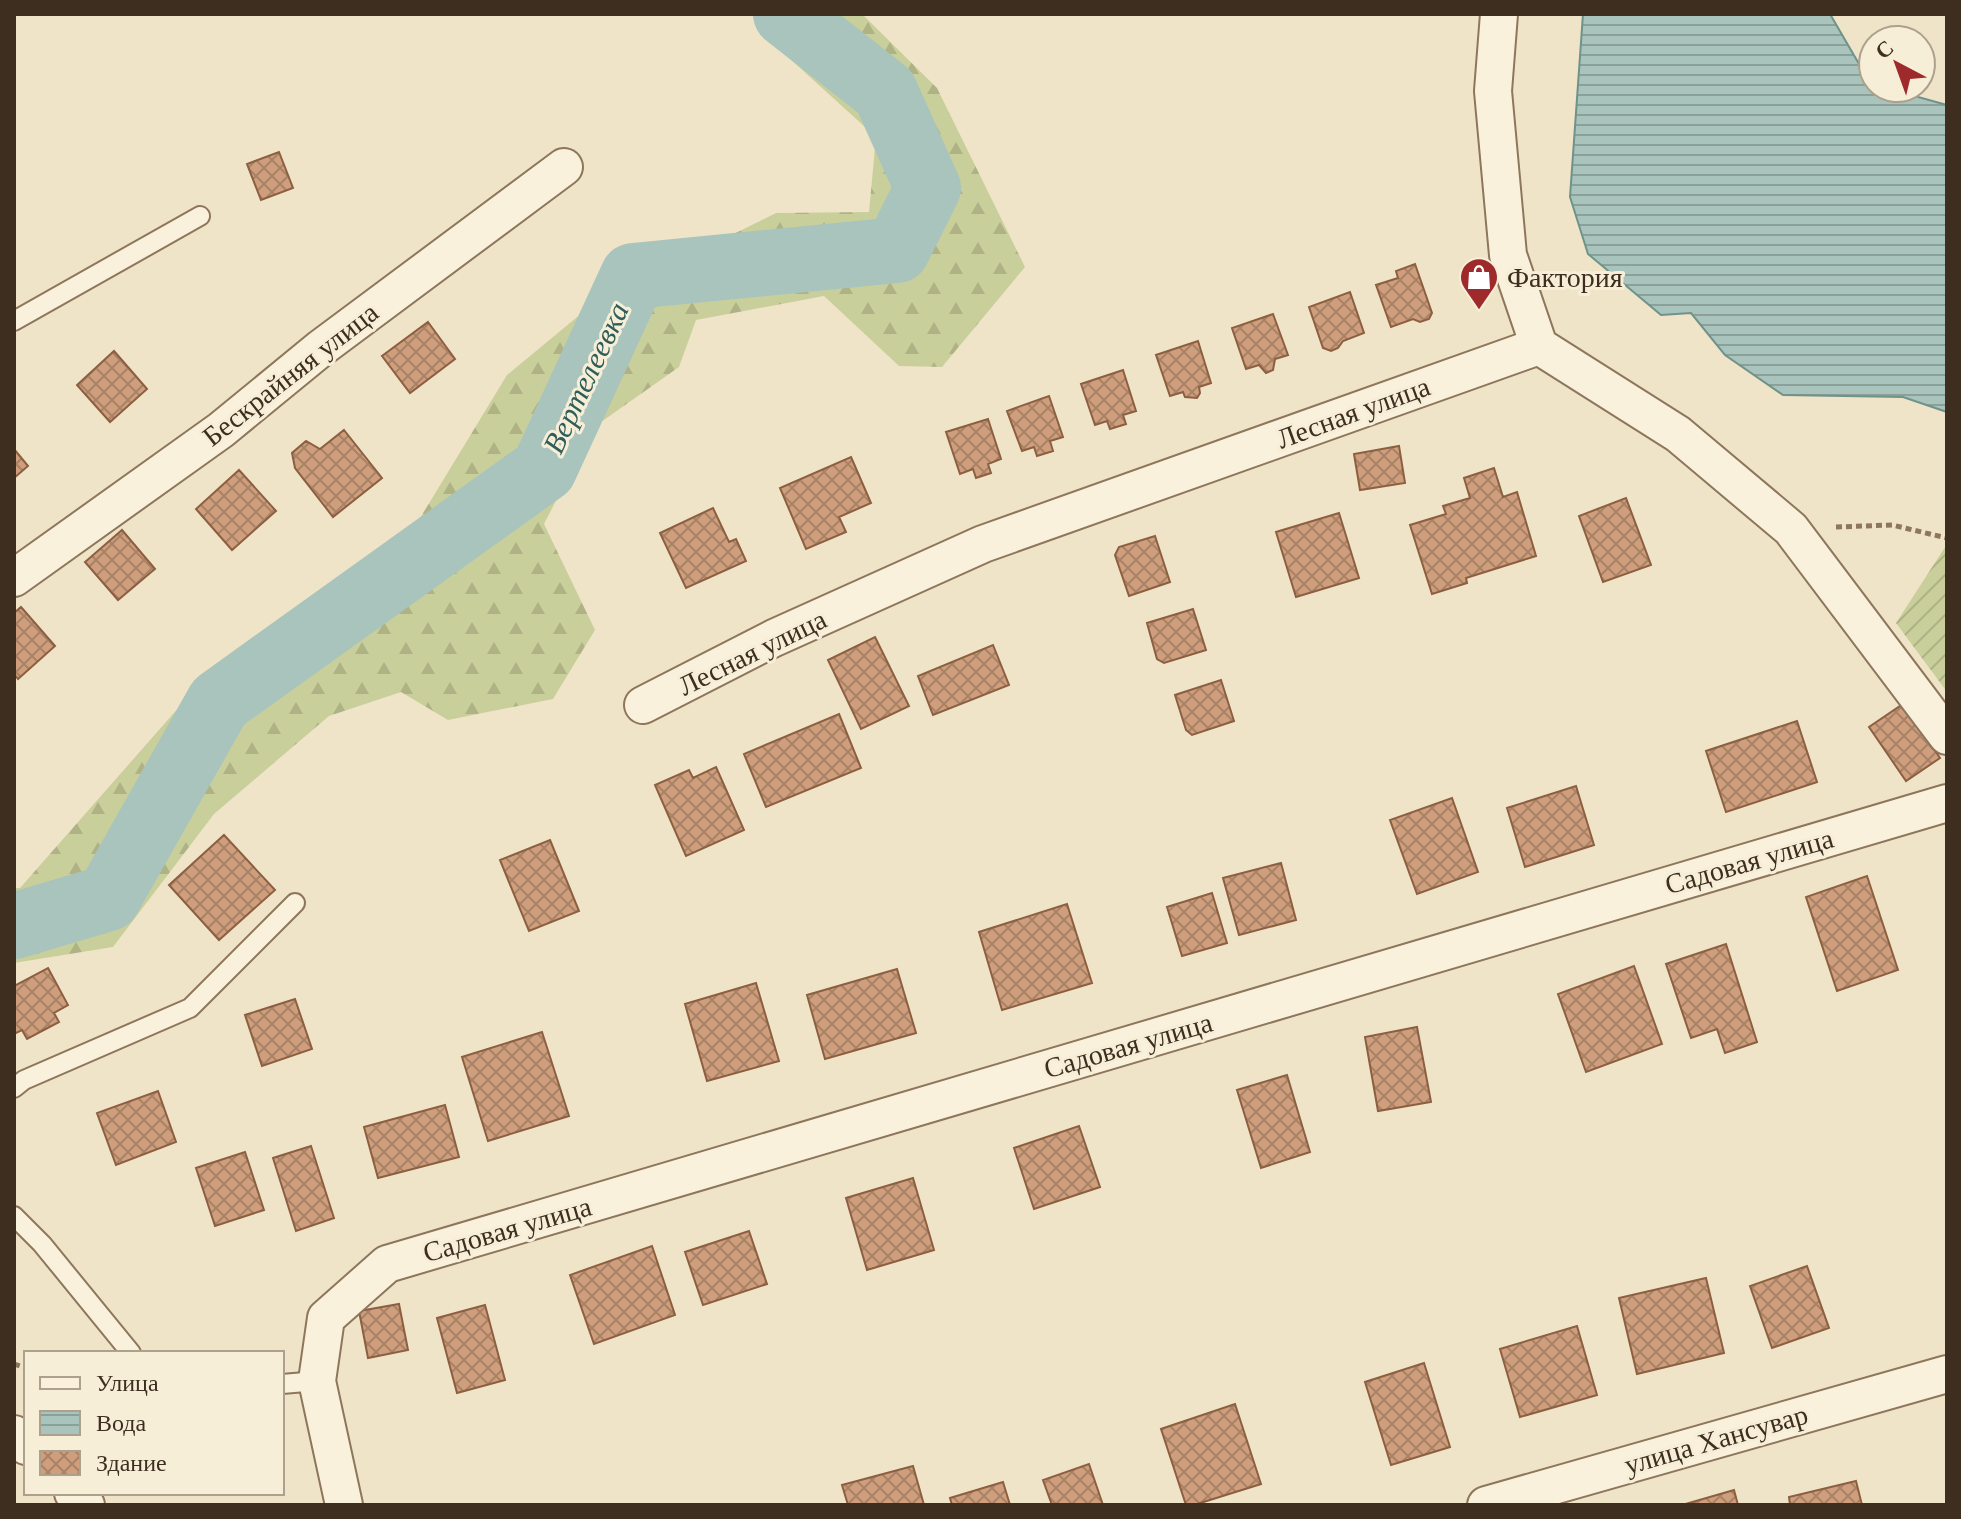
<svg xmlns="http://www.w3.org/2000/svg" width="1961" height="1519" viewBox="0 0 1961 1519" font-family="'Times New Roman',serif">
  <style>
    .forest { fill: url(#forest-firs) }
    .garden { fill: url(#garden-furrows) }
    .water { fill: url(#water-rules); stroke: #6f938a; stroke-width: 2 }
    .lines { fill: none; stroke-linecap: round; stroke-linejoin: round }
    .river { stroke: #a9c4bc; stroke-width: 66 }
    .building { fill: url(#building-cross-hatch); stroke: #8d5f41; stroke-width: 2 }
    .service-casing { stroke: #8d765c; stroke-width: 22 }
    .minor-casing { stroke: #8d765c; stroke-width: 40 }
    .path { stroke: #8d765c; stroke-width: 5; stroke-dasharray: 6 4; stroke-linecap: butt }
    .service { stroke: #faf1dc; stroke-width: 18 }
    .minor { stroke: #faf1dc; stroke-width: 36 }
    .labels { text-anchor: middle; stroke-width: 6; stroke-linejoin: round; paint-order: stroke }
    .poi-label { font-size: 28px; fill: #3d2e20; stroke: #f7eed8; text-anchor: start }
    .street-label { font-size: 28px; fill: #3d2e20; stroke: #f7eed8 }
    .water-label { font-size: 30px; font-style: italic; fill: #2f5d5a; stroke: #f7eed8 }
  </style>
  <defs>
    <pattern id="forest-firs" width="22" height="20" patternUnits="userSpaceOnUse" patternTransform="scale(2)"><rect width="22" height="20" fill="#c9cf9b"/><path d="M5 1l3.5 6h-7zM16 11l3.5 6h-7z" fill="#aeb285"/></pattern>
    <pattern id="garden-furrows" width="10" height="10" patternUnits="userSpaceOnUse" patternTransform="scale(2)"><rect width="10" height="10" fill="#c9cf9b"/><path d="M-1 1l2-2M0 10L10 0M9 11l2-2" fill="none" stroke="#aeb285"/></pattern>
    <pattern id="water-rules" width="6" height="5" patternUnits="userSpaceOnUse" patternTransform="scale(2)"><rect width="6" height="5" fill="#a9c4bc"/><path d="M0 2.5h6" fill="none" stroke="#8ba098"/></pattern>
    <pattern id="building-cross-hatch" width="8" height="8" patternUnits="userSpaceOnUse" patternTransform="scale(2)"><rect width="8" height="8" fill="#cf9f7d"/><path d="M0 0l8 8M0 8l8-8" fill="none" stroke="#a98266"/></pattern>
  </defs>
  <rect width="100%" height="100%" fill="#f0e4c8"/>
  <path class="forest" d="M768 14H862L937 88 1025 267 942 367 899 366 824 296 696 320 679 367 594 427 544 524 595 630 553 699 448 720 401 692 329 716 214 814 113 947 14 963V888H20L187 698 380 584 507 375 594 303 776 213 869 212 876 137 777 47Z"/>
  <path class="garden" d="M1947 544V692L1896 623Z"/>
  <path class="water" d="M1583 14H1830L1873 88H1886L1947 105V412L1903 397 1783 395 1725 355 1691 313 1661 315 1588 254 1570 197Z"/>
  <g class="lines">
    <path class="river" d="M14 926 108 898 219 702 544 469 633 276 897 250 928 188 885 92 786 14"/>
  </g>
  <path class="building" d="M279 152 293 188 261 200 247 164Z
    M1415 264 1432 313 1429 319 1420 322 1413 319 1391 327 1376 285 1398 278 1396 271Z
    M1350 292 1364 333 1343 341 1338 348 1331 351 1323 348 1309 307Z
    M1273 314 1288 355 1275 359 1273 370 1266 373 1259 365 1246 369 1232 328Z
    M428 322 455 359 410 393 382 356Z
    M1198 341 1211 383 1199 387 1200 393 1197 398 1185 397 1183 392 1170 396 1156 355Z
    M114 351 147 389 110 422 77 385Z
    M1123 370 1136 411 1123 415 1126 424 1110 429 1107 421 1095 425 1081 384Z
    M1049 396 1063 437 1050 441 1053 451 1037 456 1034 447 1022 451 1007 411Z
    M988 419 1001 459 988 464 991 473 976 478 973 469 960 474 946 432Z
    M344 430 382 478 333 517 295 468 292 453 306 441 320 449Z
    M1399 446 1405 483 1360 490 1354 454Z
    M14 449 28 466 14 478Z
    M851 457 871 503 839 517 846 532 806 549 780 488Z
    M1494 468 1503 497 1517 492 1536 556 1466 578 1467 583 1432 594 1410 525 1446 514 1443 506 1470 498 1464 478Z
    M239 470 276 511 232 550 196 509Z
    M1626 498 1651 565 1603 582 1579 516Z
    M713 508 729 542 736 539 746 561 686 588 660 533Z
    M1339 513 1359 578 1296 597 1276 532Z
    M122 530 155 569 118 600 85 562Z
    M1155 536 1170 582 1129 596 1115 555 1119 547Z
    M21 607 55 646 18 679 14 674V613Z
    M1193 609 1206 650 1164 663 1157 659 1147 623Z
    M875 637 909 706 861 729 828 660Z
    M993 645 1009 685 933 715 918 676Z
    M1221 680 1234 721 1192 735 1186 730 1175 695Z
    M1903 704 1940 758 1906 781 1869 727Z
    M839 714 861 768 766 807 744 754Z
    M1797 721 1817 782 1726 812 1706 751Z
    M716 767 744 830 686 856 655 785 689 770 693 778Z
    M1576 786 1594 845 1525 867 1507 808Z
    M1452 798 1478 872 1417 894 1390 820Z
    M224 835 275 890 219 940 169 885Z
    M550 840 579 911 529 931 500 860Z
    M1281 863 1296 920 1239 935 1223 878Z
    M1867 876 1898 970 1837 991 1806 897Z
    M1212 893 1227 943 1182 956 1167 907Z
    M1067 904 1092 983 1002 1010 979 932Z
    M1726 944 1757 1042 1725 1053 1717 1029 1691 1038 1666 964Z
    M1634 966 1662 1044 1586 1072 1558 994Z
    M48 968 68 1005 54 1013 59 1022 27 1039 22 1030 14 1034V986Z
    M897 969 916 1033 825 1059 807 995Z
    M756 983 779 1061 707 1081 685 1004Z
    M295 999 312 1049 262 1066 245 1015Z
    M1417 1027 1431 1102 1378 1111 1365 1037Z
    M542 1032 569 1116 488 1141 462 1057Z
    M1287 1075 1310 1152 1261 1168 1237 1090Z
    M158 1091 176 1142 116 1165 97 1113Z
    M445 1105 459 1157 378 1178 364 1127Z
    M1079 1126 1100 1187 1034 1209 1014 1148Z
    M311 1146 334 1218 296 1231 273 1158Z
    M245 1152 264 1210 215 1226 196 1168Z
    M913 1178 934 1250 867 1270 846 1198Z
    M749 1231 767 1284 703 1305 685 1252Z
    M652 1246 675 1315 594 1344 570 1275Z
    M1807 1266 1829 1328 1772 1348 1750 1286Z
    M1706 1278 1724 1353 1637 1374 1619 1298Z
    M399 1304 408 1350 368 1358 359 1311Z
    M485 1305 505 1380 457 1393 437 1318Z
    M1577 1326 1597 1395 1520 1417 1500 1349Z
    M1424 1363 1450 1447 1391 1465 1365 1382Z
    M1235 1404 1261 1484 1194 1505H1186L1161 1429Z
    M1089 1464 1103 1505H1052L1043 1480Z
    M913 1466 924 1505H848L842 1485Z
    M1856 1481 1862 1505H1790L1789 1497Z
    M1003 1482 1010 1505H952L950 1498Z
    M1734 1490 1738 1505H1682Z"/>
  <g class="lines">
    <defs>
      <path id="service" d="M14 321 200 216
        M14 1088 24 1080 190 1008 295 903
        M14 1216 42 1244 131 1353
        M282 1384 317 1381"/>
      <path id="minor" d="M1499 14 1493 91 1508 255 1539 346
        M14 578 221 430 321 348 564 167
        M643 705 774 638 983 544 1539 346 1678 434 1791 529 1947 736
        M14 1434 26 1446
        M73 1493 86 1505
        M344 1505 317 1381 326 1318 387 1264 1947 803
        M1486 1505 1947 1374"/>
    </defs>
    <use href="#service" class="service-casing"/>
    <use href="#minor" class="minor-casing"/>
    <path class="path" d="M1836 527 1892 525 1947 538
      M14 1364 26 1368"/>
    <use href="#service" class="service"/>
    <use href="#minor" class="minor"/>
  </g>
  <defs>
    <symbol id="shop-pin" viewBox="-11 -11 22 30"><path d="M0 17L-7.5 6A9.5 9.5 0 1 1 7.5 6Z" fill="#9e2a2b" stroke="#f7eed8"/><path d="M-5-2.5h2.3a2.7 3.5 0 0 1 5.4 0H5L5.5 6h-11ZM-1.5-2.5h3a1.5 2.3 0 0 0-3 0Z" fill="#fff"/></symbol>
  </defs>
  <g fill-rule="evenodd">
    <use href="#shop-pin" x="1457" y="255" width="44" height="60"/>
  </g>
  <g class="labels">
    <g class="poi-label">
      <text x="1507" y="287">Фактория</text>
    </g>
    <g class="street-label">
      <text transform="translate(290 374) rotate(-38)" y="10">Бескрайняя улица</text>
      <text transform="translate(1353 412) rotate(-20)" y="10">Лесная улица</text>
      <text transform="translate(752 652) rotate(-26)" y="10">Лесная улица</text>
      <text transform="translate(1749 861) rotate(-16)" y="10">Садовая улица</text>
      <text transform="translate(1128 1045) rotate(-16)" y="10">Садовая улица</text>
      <text transform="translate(507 1229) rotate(-16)" y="10">Садовая улица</text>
      <text transform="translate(1716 1439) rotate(-16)" y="10">улица Хансувар</text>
    </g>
    <g class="water-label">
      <text transform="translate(586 378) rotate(-65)" y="10">Вертелеевка</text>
    </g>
  </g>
  <rect width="1961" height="1519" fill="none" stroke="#3d2e20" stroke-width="32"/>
  <rect x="24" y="1351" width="260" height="144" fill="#f7eed8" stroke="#ada18e" stroke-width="2"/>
  <rect x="40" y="1377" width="40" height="12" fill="#faf1dc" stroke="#ada18e" stroke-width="2"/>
  <text x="96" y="1391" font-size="24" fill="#3d2e20">Улица</text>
  <rect x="40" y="1411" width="40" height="24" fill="url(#water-rules)" stroke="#ada18e" stroke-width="2"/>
  <text x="96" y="1431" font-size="24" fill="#3d2e20">Вода</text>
  <rect x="40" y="1451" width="40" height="24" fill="url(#building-cross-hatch)" stroke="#ada18e" stroke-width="2"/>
  <text x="96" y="1471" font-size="24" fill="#3d2e20">Здание</text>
  <g transform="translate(1897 64) rotate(319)"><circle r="38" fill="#f7eed8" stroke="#ada18e" stroke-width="2"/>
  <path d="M0-6L14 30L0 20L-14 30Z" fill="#9e2a2b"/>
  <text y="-12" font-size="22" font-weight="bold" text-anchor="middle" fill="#3d2e20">С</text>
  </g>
</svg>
